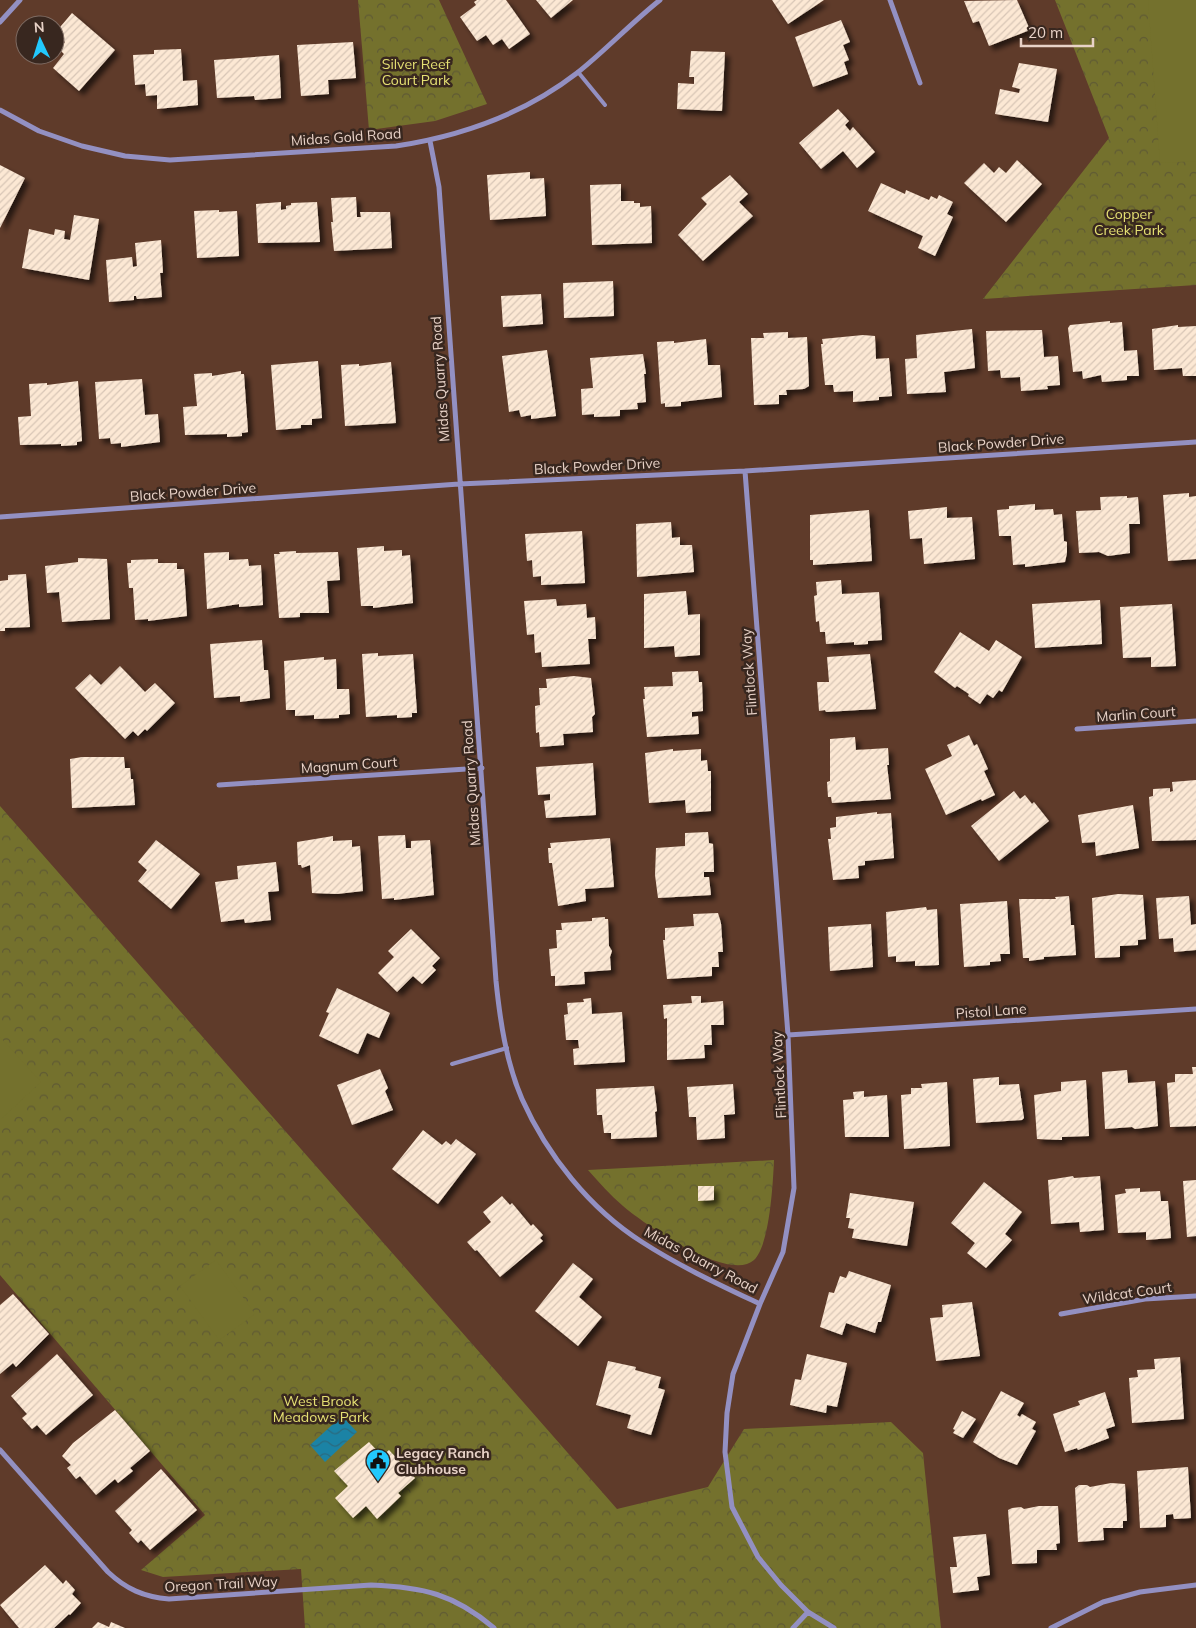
<svg xmlns="http://www.w3.org/2000/svg" width="1196" height="1628" viewBox="0 0 1196 1628" font-family="Mulish,sans-serif">
  <style>
    .park { fill: url(#park-crowns) }
    .garden { fill: #74712d }
    .water { fill: url(#water-waves) }
    .building { fill: url(#building-hatch); filter: url(#shadow) }
    .lines { fill: none; stroke-linecap: round; stroke-linejoin: round }
    .lane { stroke: #9390c2; stroke-width: 4 }
    .street { stroke: #9390c2; stroke-width: 5 }
    .labels { text-anchor: middle; stroke-width: 5; stroke-linejoin: round; paint-order: stroke }
    .park-label { font-size: 14px; fill: #e5e073; stroke: #38271f }
    .street-label { font-size: 14px; fill: #e8d2c7; stroke: #38271f }
    .poi-label { font-size: 14px; font-weight: bold; fill: #e8d2c7; stroke: #38271f; text-anchor: start }
  </style>
  <defs>
    <pattern id="park-crowns" width="20" height="18" patternUnits="userSpaceOnUse" patternTransform="scale(1.25)"><rect width="20" height="18" fill="#74712d"/><path d="M2 6a3 3 0 1 1 6 0M12 15a3 3 0 1 1 6 0" fill="none" stroke="#5f5a34"/></pattern>
    <pattern id="water-waves" width="16" height="10" patternUnits="userSpaceOnUse" patternTransform="scale(1.25)"><rect width="16" height="10" fill="#1b83a5"/><path d="M0 5q4-4 8 0t8 0" fill="none" stroke="#2a6b80"/></pattern>
    <pattern id="building-hatch" width="6" height="6" patternUnits="userSpaceOnUse" patternTransform="scale(1.25)"><rect width="6" height="6" fill="#fce8d4"/><path d="M-1 1l2-2M0 6l6-6M5 7l2-2" fill="none" stroke="#d8c6b6"/></pattern>
    <filter id="shadow"><feDropShadow dx="4.5" dy="4.5" stdDeviation="2.5" flood-color="#0009"/></filter>
  </defs>
  <rect width="100%" height="100%" fill="#5f3b2a"/>
  <path class="park" d="M358 0H439L487 104 435 121 369 130Z
    M1055 0H1196V285L983 299 1109 138Z
    M0 806 617 1509 708 1487 744 1429 891 1422 923 1453 941 1628H305L301 1569 163 1577 141 1570 205 1515 0 1275Z
    M774 1160C773 1182 770 1245 754 1260 729 1283 644 1224 623 1206 610 1195 599 1182 588 1170Z"/>
  <path class="garden" d="M1148 0H1196V161L1160 163Z
    M0 1037 41 1082 0 1120Z
    M216 1260 255 1314 219 1340 180 1286Z"/>
  <path class="water" d="M342 1416 357 1432 325 1462 310 1445Z"/>
  <path class="building" d="M477 0H506L530 34 509 49 502 39 493 45 486 35 477 41 460 17 476 5 474 2Z
    M536 0H573L551 18Z
    M772 0H824L788 24Z
    M1017 0 1030 30 989 46 979 21 973 23 964 1Z
    M72 13 115 50 79 91 53 68 64 54 59 49 65 42 55 33Z
    M841 20 850 42 843 45 849 60 844 62 848 74 813 87 795 37Z
    M353 42 356 78 328 80 329 94 301 96 297 45Z
    M181 49 183 81 197 80 198 105 157 109V95L146 96 145 84 135 85 133 55 154 54V50Z
    M691 51 725 52 722 111 677 109 678 83 694 84V77H689Z
    M279 55 281 98 255 100 254 96 217 98 214 60Z
    M1019 63 1057 69 1048 122 995 114 1000 89 1019 93 1020 89 1012 87Z
    M838 109 849 121 845 125 850 131 853 127 875 152 857 168 843 151 821 169 799 143Z
    M1017 160 1042 184 1006 222 964 183 984 163 994 173 999 167 1006 173Z
    M0 165 25 178 0 228Z
    M530 172V179L544 178 546 216 490 220 487 175Z
    M730 175 748 194 739 202 753 216 703 261 678 235 707 204 701 198Z
    M881 183 905 194 906 190 929 200 931 196 937 199 939 195 953 202 947 214 953 217 935 256 918 248 923 236 868 211Z
    M621 184V201H634V203H640V207L651 206 652 243 592 245 590 185Z
    M356 197 357 217H361L360 212H390L392 248 334 251 331 222H333L331 198Z
    M281 202V210L286 209V206L291 205V203L317 202 320 242 258 243 256 204Z
    M219 210V212L237 211 239 256 197 258 194 211Z
    M74 215 99 219 89 280 22 268 29 229 54 235 55 229 65 231 64 239 70 240Z
    M161 240 163 273H160L162 297 137 299 136 296H134V300L109 302 106 260 132 257 133 267 137 266 135 243Z
    M613 281 614 316 564 318 563 283Z
    M541 294 543 324 503 327 501 296Z
    M1110 321V323L1122 322 1124 351 1137 350 1139 376H1127V380L1102 382 1101 375 1083 379 1082 371 1073 372 1068 328 1070 325Z
    M1178 325V327L1196 326V376H1183L1182 368 1154 370 1152 329Z
    M972 329 975 368 944 372 946 392 907 394 905 359 917 358 916 335Z
    M1042 330 1044 357 1058 356 1060 385 1047 386 1048 389 1021 391 1020 377 1001 378 1000 370 988 371 986 331Z
    M788 332V338L807 337 809 386 804 389 786 390 787 395H779V404L754 405 751 338H764L763 333Z
    M863 335 875 336 876 359 889 358 892 396 879 397V400L853 402V391L834 392 833 385H825L821 344H823L822 339Z
    M706 339 708 365H720L722 397 681 402V406L665 407V403L661 404 657 342 674 341V343Z
    M547 350 556 416 531 419V415L521 417 519 410 509 412 502 356Z
    M643 354 646 374H644L646 402 637 403 638 409 620 410V416L594 417V414L582 415 581 389 593 388 590 358Z
    M318 361 322 418 312 419V425H301V428L276 430 271 365Z
    M391 362 396 423 345 426 341 365 359 364V366Z
    M241 371V374H244L248 432 242 433V436L227 437V434L185 435 183 407 197 406 194 374 212 373V376Z
    M142 379 145 415 158 414 160 442 121 447V443L111 444 110 438 99 439 95 382Z
    M78 381 82 441 77 442V445L61 446V444L20 445 18 417 31 416 29 384 47 383V385Z
    M1189 493V497L1196 496V559L1168 561 1163 495Z
    M1127 496V498L1138 497 1140 524H1129L1130 553 1108 556 1099 552 1079 553 1076 511 1101 510 1100 497Z
    M1035 504V510L1053 509 1054 515 1062 514 1064 541 1067 542V553L1065 562 1025 567V564L1013 565 1011 536H999L997 510 1009 509V506Z
    M947 507V518L972 517 975 559 924 564 922 538 910 539 908 511Z
    M869 510 872 561 813 565V560H810V515Z
    M671 522 672 538 680 537V545H692L694 572 637 577 636 524Z
    M582 531 585 583 541 585V576L533 577 532 560 527 561 525 534Z
    M384 546V551L402 550V556L410 555 413 603 373 608V606H361L357 548Z
    M296 551V553L338 552 340 580 327 581 329 613H300V617L279 618 274 554H280L279 552Z
    M229 552V560L248 559 249 566 261 565 263 605 239 607V604L207 609 204 553Z
    M78 558 107 559 110 619 62 622 59 592 47 593 45 566 78 562Z
    M158 559V563H177V569H184L187 616 148 621V619L135 620 133 588H129L127 563H131V560Z
    M26 574 30 627 5 628V631H0V581L8 580V575Z
    M841 580 842 594 879 592 882 640 868 641V644L854 645V642L826 644 825 632H820L819 621 816 622 814 596 817 595 816 582Z
    M686 591 688 615 700 614V655L675 657 674 646 644 648V594Z
    M556 599 557 606 586 604 587 618 595 617 596 639H588L590 664 542 667 541 652 535 653 534 634 527 635 524 601Z
    M1100 600 1102 644 1035 648 1032 604Z
    M1172 604 1176 666 1151 667V657L1123 658 1120 607Z
    M960 632 989 651 996 640 1022 657 1002 692 999 690 993 698 987 694 980 704 968 696 969 694 957 686 955 688 934 672Z
    M262 640 264 670H268L270 698 240 702V696L214 698 210 644Z
    M378 653V656L413 654 417 713H412V717L397 718V715L366 717 362 654Z
    M870 654 876 709 826 712 825 710 819 711 817 682H829L827 657Z
    M324 657V660L336 659 337 689H349L350 714 339 715V718L314 719V715L295 716V710H286L284 661Z
    M120 666 145 692 155 683 175 703 147 731 145 729 138 736 133 731 125 739 75 688 90 674 101 685Z
    M698 671 699 682H702L703 711 692 712V717L698 716 699 734 647 737 643 699H645L644 687 673 686 672 672Z
    M574 676 591 678 595 714 592 717 593 732 563 734 564 745 540 747 539 732 536 733 535 706 540 705 539 688H547L546 679Z
    M969 735 974 746 977 744 988 769 984 771 995 795 982 801 981 799 946 815 925 769 952 756 947 745Z
    M855 737 856 750 888 748 889 765H887L891 799 832 803 831 797H828L827 782 830 781V739Z
    M673 749V751L701 749V761L707 760 708 771H711V811L686 813 685 800 649 803 645 753Z
    M82 757H124L125 768H130L131 779H133L135 805 72 808 70 759Z
    M593 763 596 815 546 818 544 801 550 800V794L538 795 536 767Z
    M1196 780V840L1152 841 1149 797 1153 796V789L1170 788V792L1173 791 1172 782Z
    M1014 791 1020 799 1025 795 1032 804 1034 802 1049 821 999 861 971 826Z
    M1133 805 1139 848 1096 856 1095 842 1082 843 1078 815Z
    M877 812V814L891 813 894 858 865 861V865L858 866 859 878 833 880 828 839H831L830 828 836 827V817Z
    M708 832 709 843 713 844 714 872H704V877H709L711 895 658 898 655 875 656 848 685 846V833Z
    M405 835 406 848H411V841L430 840 434 895 394 900V898L382 899 378 836Z
    M333 836V841L352 840V847L360 846 363 891 337 894 312 893 310 865 302 868 301 865H298L297 842Z
    M610 838 614 887 585 889 586 901 558 906 552 863H549L548 848H551L550 843Z
    M156 840 200 874 171 909 138 881 147 870 138 862Z
    M276 862 279 891 268 892 271 920 245 923 244 919 221 922 215 882 238 879 237 866Z
    M1118 894 1143 895 1146 939 1138 940V945L1120 946V957L1095 958 1092 898Z
    M1069 896 1071 925H1074L1076 955 1044 957V959L1029 961V958H1023L1019 899H1056L1055 897Z
    M1189 896 1191 925 1196 924V950L1174 952 1173 938 1159 939 1156 898Z
    M1007 901 1010 954H1000L1001 961 990 962V965L964 967 960 904Z
    M926 907 927 910 937 909 939 965 915 966V961L896 962V956L888 957 886 912Z
    M718 913 721 923 723 952H718L719 967H712V976L667 979 663 940H665V928L694 926 693 914Z
    M605 917V919H608L609 946 612 951 610 957 611 970 584 972 585 984 555 986V976H551L549 949 557 948 556 930H562L561 923 592 921V918Z
    M871 924 873 967 830 971 828 927Z
    M411 929 440 958 432 966 436 970 422 984 413 976 397 992 378 973 394 957 388 951Z
    M337 988 390 1013 379 1038 367 1033 358 1054 319 1036 329 1013 326 1012Z
    M691 996H701V1003L723 1001 724 1025H711L712 1045H704L705 1058 667 1060V1018L664 1019 663 1005 692 1003Z
    M591 998 592 1014 622 1012 625 1062 574 1065 573 1049 579 1048 578 1040H566L564 1015 568 1014 567 1003 584 1002 583 999Z
    M1192 1067H1196V1126L1170 1127 1167 1083 1175 1082V1074H1193Z
    M380 1069 388 1088 385 1091 393 1110 352 1125 337 1085Z
    M1127 1070 1128 1083 1155 1081 1158 1126 1135 1129 1132 1127 1105 1129 1102 1072Z
    M999 1077V1085L1019 1084 1024 1118 1022 1120 976 1123 973 1079Z
    M1086 1080 1089 1136 1062 1137V1140L1037 1139 1034 1095 1061 1091V1082Z
    M947 1082 950 1146 904 1149 901 1095 911 1094V1088H922L921 1084Z
    M733 1084 735 1114 724 1115 725 1138 697 1140 696 1117H689L687 1087Z
    M654 1086 657 1111 655 1112 657 1137 611 1139V1133H604L602 1115H597L596 1089Z
    M864 1091V1097L887 1095 889 1137H845L843 1100 854 1099 853 1092Z
    M423 1130 442 1145 446 1141 451 1145 456 1139 476 1154 438 1204 392 1169Z
    M1073 1176 1074 1178 1100 1176 1104 1230 1080 1232 1079 1222 1051 1224 1048 1180Z
    M1196 1180V1236L1187 1237 1183 1181Z
    M984 1182 1022 1212 1005 1234 1012 1240 986 1268 967 1253 975 1243 951 1223Z
    M698 1186H714V1200L698 1201Z
    M1140 1188V1192L1160 1191 1161 1201H1168L1171 1238 1146 1240V1232L1118 1233 1115 1195 1126 1193 1125 1189Z
    M850 1193 914 1202 907 1246 852 1238 854 1229 848 1228 850 1218H846Z
    M502 1196 510 1205 512 1203 531 1226 533 1224 543 1235 540 1238 543 1241 500 1277 477 1250 475 1251 467 1242 491 1222 483 1212Z
    M573 1263 593 1279 579 1297 602 1317 578 1346 535 1311Z
    M849 1271 891 1285 881 1322H878L875 1333 846 1323 842 1335 820 1327 829 1292 834 1293 840 1276 846 1278Z
    M13 1294 49 1334 16 1367 13 1363 0 1374V1305Z
    M972 1302 980 1356 936 1361 930 1318 943 1317 942 1305Z
    M57 1354 93 1395 46 1435 37 1425 32 1429 22 1418 27 1414 11 1396Z
    M807 1354 847 1363 837 1407 827 1405 826 1413 790 1405 795 1379 801 1380Z
    M1180 1357 1184 1419 1132 1423 1129 1378 1138 1377 1137 1370 1155 1369 1154 1359Z
    M608 1361 636 1367 635 1370 661 1377 658 1388 665 1390 651 1435 627 1428 631 1415 596 1405Z
    M1001 1391 1024 1403 1017 1415 1020 1417 1022 1414 1036 1422 1032 1429 1036 1431 1017 1465 999 1458 973 1442Z
    M1105 1392 1115 1426 1106 1429 1109 1438 1078 1450 1077 1448 1065 1452 1053 1414 1080 1405 1078 1401Z
    M115 1410 150 1451 130 1468 133 1471 118 1483 115 1479 96 1495 80 1476 76 1479 67 1468 71 1465 62 1456 73 1443Z
    M962 1411 976 1419 963 1438 953 1433 955 1430 953 1429Z
    M369 1442 382 1456 389 1450 415 1478 398 1493 401 1496 377 1519 366 1506 353 1518 335 1498 348 1486 334 1471Z
    M1188 1467 1191 1518 1174 1519 1173 1514 1166 1515V1527L1140 1528 1137 1471Z
    M161 1469 197 1510 150 1550 141 1540 138 1543 129 1533 132 1530 115 1511Z
    M1111 1483 1125 1484 1127 1521H1123V1528H1103L1104 1540 1078 1542 1075 1488 1079 1485H1087L1090 1487Z
    M1039 1506H1058L1060 1543 1056 1544 1057 1550H1037V1563L1012 1564 1008 1510 1012 1508 1021 1507 1024 1509Z
    M986 1534 990 1575 977 1577 979 1590 953 1593 950 1567H957L953 1537Z
    M45 1565 63 1584 66 1580 75 1590 72 1594 81 1603 70 1615 69 1614 54 1628H19L0 1605Z
    M98 1622 109 1627 111 1622 125 1628H92Z"/>
  <g class="lines">
    <path class="lane" d="M578 72 605 105
      M452 1064 507 1048"/>
    <path class="street" d="M890 0 920 83
      M0 22 20 0
      M0 110 39 131 82 146 125 156 170 160 396 146C462 136 524 114 577 73 606 50 631 23 660 0
      M430 141 439 187 496 981C500 1020 506 1062 522 1099 547 1155 590 1209 642 1242 679 1266 720 1285 760 1304
      M745 471 788 1035 794 1188 783 1252 760 1304 733 1374 727 1413 725 1452 732 1507 758 1557 781 1585 808 1612 834 1628
      M0 517 459 484 745 471 1196 442
      M1077 729 1196 721
      M219 785 482 768
      M788 1035 1196 1009
      M1061 1314 1145 1299 1196 1296
      M0 1450 108 1572C126 1589 144 1597 169 1599L371 1585C423 1587 454 1594 494 1628
      M793 1628 808 1612
      M1051 1628 1103 1602 1140 1592 1196 1585"/>
  </g>
  <defs>
    <symbol id="civic-pin" viewBox="-11 -11 22 30"><path d="M0 17L-7.5 6A9.5 9.5 0 1 1 7.5 6Z" fill="#22c9fd" stroke="#38271f"/><path d="M-.6-6.5H3V-4.5H.6V-3L4-1V1h2V6H-6V1h2V-1L-.6-3ZM-1.2 2.5V6h2.4V2.5Z" fill="#111"/></symbol>
  </defs>
  <g fill-rule="evenodd">
    <use href="#civic-pin" x="364" y="1447" width="28" height="38"/>
  </g>
  <g class="labels">
    <g class="park-label">
      <text x="416" y="69">Silver Reef<tspan x="416" dy="16">Court Park</tspan></text>
      <text x="1129" y="219">Copper<tspan x="1129" dy="16">Creek Park</tspan></text>
      <text x="321" y="1406">West Brook<tspan x="321" dy="16">Meadows Park</tspan></text>
    </g>
    <g class="street-label">
      <text transform="translate(346 137) rotate(-4)" y="5">Midas Gold Road</text>
      <text transform="translate(440 379) rotate(-94)" y="5">Midas Quarry Road</text>
      <text transform="translate(1001 443) rotate(-4)" y="5">Black Powder Drive</text>
      <text transform="translate(597 466) rotate(-3)" y="5">Black Powder Drive</text>
      <text transform="translate(193 492) rotate(-4)" y="5">Black Powder Drive</text>
      <text transform="translate(749 672) rotate(-94)" y="5">Flintlock Way</text>
      <text transform="translate(1136 714) rotate(-4)" y="5">Marlin Court</text>
      <text transform="translate(349 765) rotate(-4)" y="5">Magnum Court</text>
      <text transform="translate(471 783) rotate(-94)" y="5">Midas Quarry Road</text>
      <text transform="translate(991 1011) rotate(-4)" y="5">Pistol Lane</text>
      <text transform="translate(779 1075) rotate(-93)" y="5">Flintlock Way</text>
      <text transform="translate(701 1260) rotate(28)" y="5">Midas Quarry Road</text>
      <text transform="translate(1127 1293) rotate(-8)" y="5">Wildcat Court</text>
      <text transform="translate(221 1584) rotate(-3)" y="5">Oregon Trail Way</text>
    </g>
    <g class="poi-label">
      <text x="396" y="1458">Legacy Ranch<tspan x="396" dy="16">Clubhouse</tspan></text>
    </g>
  </g>
  <g transform="translate(40 40) rotate(356)"><circle r="24" fill="#38271f" stroke="#7e6b62"/>
  <path d="M0-4L9 19L0 12L-9 19Z" fill="#22c9fd"/>
  <text y="-8" font-size="14" font-weight="bold" text-anchor="middle" fill="#e8d2c7">N</text>
  </g>
  <path d="M1021 38v8h72v-8" fill="none" stroke="#e8d2c7" stroke-width="2.5"/>
  <text x="1028" y="38" font-size="15" fill="#e8d2c7" stroke="#38271f" stroke-width="4" paint-order="stroke">20 m</text>
</svg>
